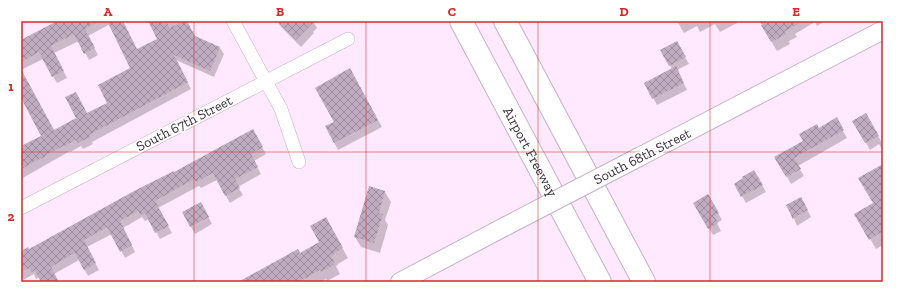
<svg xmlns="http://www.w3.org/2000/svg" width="904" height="303" viewBox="0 0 904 303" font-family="'Zilla Slab',serif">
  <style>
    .shadow { fill: #0003; fill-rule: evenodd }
    .building { fill: url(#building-cross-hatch) }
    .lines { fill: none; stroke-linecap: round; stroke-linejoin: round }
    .street-casing { stroke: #c4b0c4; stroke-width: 14 }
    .secondary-casing { stroke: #c4b0c4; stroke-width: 20 }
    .highway-casing { stroke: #c4b0c4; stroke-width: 24 }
    .street { stroke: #fff; stroke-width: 13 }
    .secondary { stroke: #fff; stroke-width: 18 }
    .highway { stroke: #fff; stroke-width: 22 }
    .secondary-bridge-casing { stroke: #c4b0c4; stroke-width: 20; stroke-linecap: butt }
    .secondary-bridge { stroke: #fff; stroke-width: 18 }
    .grid { fill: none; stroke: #d62828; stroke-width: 1; stroke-opacity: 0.55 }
    .labels { text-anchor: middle; stroke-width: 3.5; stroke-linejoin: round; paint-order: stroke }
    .street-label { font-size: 14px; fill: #382f38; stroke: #fff }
    .neatline { fill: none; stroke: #d62828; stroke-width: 1.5 }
    .grid-label { font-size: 13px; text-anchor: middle; font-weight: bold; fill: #d62828 }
  </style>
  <defs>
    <pattern id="building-cross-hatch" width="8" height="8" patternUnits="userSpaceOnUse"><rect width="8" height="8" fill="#c0acc0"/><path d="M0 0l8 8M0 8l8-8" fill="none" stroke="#9d8c9d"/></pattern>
  </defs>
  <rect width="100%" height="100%" fill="#ffe9fe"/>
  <path class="shadow" d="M59 21H122L137 50 158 39 150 21H191L187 23 195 37 220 48 224 54 214 77 176 60 191 89 92 142 93 144 83 149 81 146 70 152V151L21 179V147L42 136 21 93V41ZM110 24 132 69 109 103 54 131 21 70 43 59 57 83 67 78 54 53 79 41 89 60 98 55 88 36Z
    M277 21H313L317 28 313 32 314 33 301 47 281 27Z
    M677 21H736L737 23 720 32 715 24 700 32 697 26 684 33Z
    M764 21H825L817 26 815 22 795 34 797 37 789 41 790 44 777 51 762 26Z
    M676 42 689 64 677 70 687 90 657 105 645 83 672 69 662 50Z
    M350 69 382 127 338 150 326 127 335 122Z
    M866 114 882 143 883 142V151L879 144 870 150 854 121Z
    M836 119 847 138 798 166 804 176 791 184 776 157 804 141Z
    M253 131 266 154 254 161 261 174 238 187 243 195 230 203 217 180 201 188 199 186 158 208 172 233 160 239 149 219 145 221 142 217 123 228 135 252 125 258 112 234 87 247 99 270 88 276 79 260 54 274 58 282H42L40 277 36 279 34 274 21 281V252L29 250Z
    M754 171 766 192 746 203 735 184Z
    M883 178V245L876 249 856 214 874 203Z
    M385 192 391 202 385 220 388 225 380 253 361 247 355 237Z
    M708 195 722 220 717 223 721 231 713 235 695 203Z
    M801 198 811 217 797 226 793 216Z
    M201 203 212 224 195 234 183 213Z
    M326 219 348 258 338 264V265L336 266 340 274 327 281 326 279 321 282H241L300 254 320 243Z"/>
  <path class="building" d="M57 21H100L85 29 95 48 84 54 74 34 51 46 64 71 52 77 39 52 21 62V40Z
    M107 21H123L137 49 157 39 148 21H166L170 28 183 21H187L195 36 220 47 210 71 174 55 188 82 89 135 90 137 78 143 76 140 66 146 65 145 46 155V156L21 169V146L41 136 21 98V69L54 130 76 118 65 97 76 92 87 113 107 103 98 85 130 68Z
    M277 21H315L296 40Z
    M759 21H803L784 32 786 34 771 42 761 25H762Z
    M677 41 686 57 669 66 660 50Z
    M676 66 684 83 652 99 644 83Z
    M350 68 378 120 334 143 325 126 334 122 315 88Z
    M866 113 879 136 865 143 852 121Z
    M837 117 844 130 794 158 801 169 786 177 774 157 803 141 799 134 817 124 819 128Z
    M253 129 263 147 251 154 258 167 235 179 240 188 225 196 213 173 196 182 194 179 155 201 169 226 155 233 145 213 140 215 138 211 120 221 132 245 120 252 107 227 84 240 96 263 84 270 75 253 51 267 59 282H41L35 271 32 272 29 268 21 272V251L28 247 29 249 136 190 174 171V172Z
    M883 164V231L869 240 854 214 873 203 858 178Z
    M754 170 763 185 741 197 734 184 743 178 742 177Z
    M369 186 385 191 379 213 383 214 374 243 354 237Z
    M708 194 719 213 714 216 718 223 708 229 693 203Z
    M801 197 808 210 792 219V217L786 205Z
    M201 202 209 217 190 227 182 212Z
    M326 217 343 248 333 254 334 255 331 256 335 264 321 272 320 270 299 282H238L298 249 300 253 319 242 310 226Z"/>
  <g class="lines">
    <defs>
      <path id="street" d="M233 21 281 109 299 162
        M21 208 348 39"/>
      <path id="secondary" d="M641 156 883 30
        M400 282 506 226"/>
      <g id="highway">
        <path id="s1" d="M461 21 600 282"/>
        <path d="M505 21 644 282"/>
      </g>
    </defs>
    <use href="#street" class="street-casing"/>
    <use href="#secondary" class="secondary-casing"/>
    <use href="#highway" class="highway-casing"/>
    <use href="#street" class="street"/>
    <use href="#secondary" class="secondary"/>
    <use href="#highway" class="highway"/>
    <defs>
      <path id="secondary-bridge" d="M506 226 641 156"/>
    </defs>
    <use href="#secondary-bridge" class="secondary-bridge-casing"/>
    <use href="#secondary-bridge" class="secondary-bridge"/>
  </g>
  <path class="grid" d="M194 21V282M366 21V282M538 21V282M710 21V282M21 152H883"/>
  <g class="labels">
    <g class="street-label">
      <text transform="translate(184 123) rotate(-27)" y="5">South 67th Street</text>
      <text dy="5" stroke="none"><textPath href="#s1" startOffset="148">Airport Freeway</textPath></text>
      <text transform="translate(642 156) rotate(-27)" y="5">South 68th Street</text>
    </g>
  </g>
  <rect width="904" height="303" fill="none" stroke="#ffffff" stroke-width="44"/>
  <rect x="22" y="22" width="860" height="259" class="neatline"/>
  <g class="grid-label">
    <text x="108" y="16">A</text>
    <text x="280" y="16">B</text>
    <text x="452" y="16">C</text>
    <text x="624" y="16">D</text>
    <text x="796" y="16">E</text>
    <text x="11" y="91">1</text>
    <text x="11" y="221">2</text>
  </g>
</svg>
